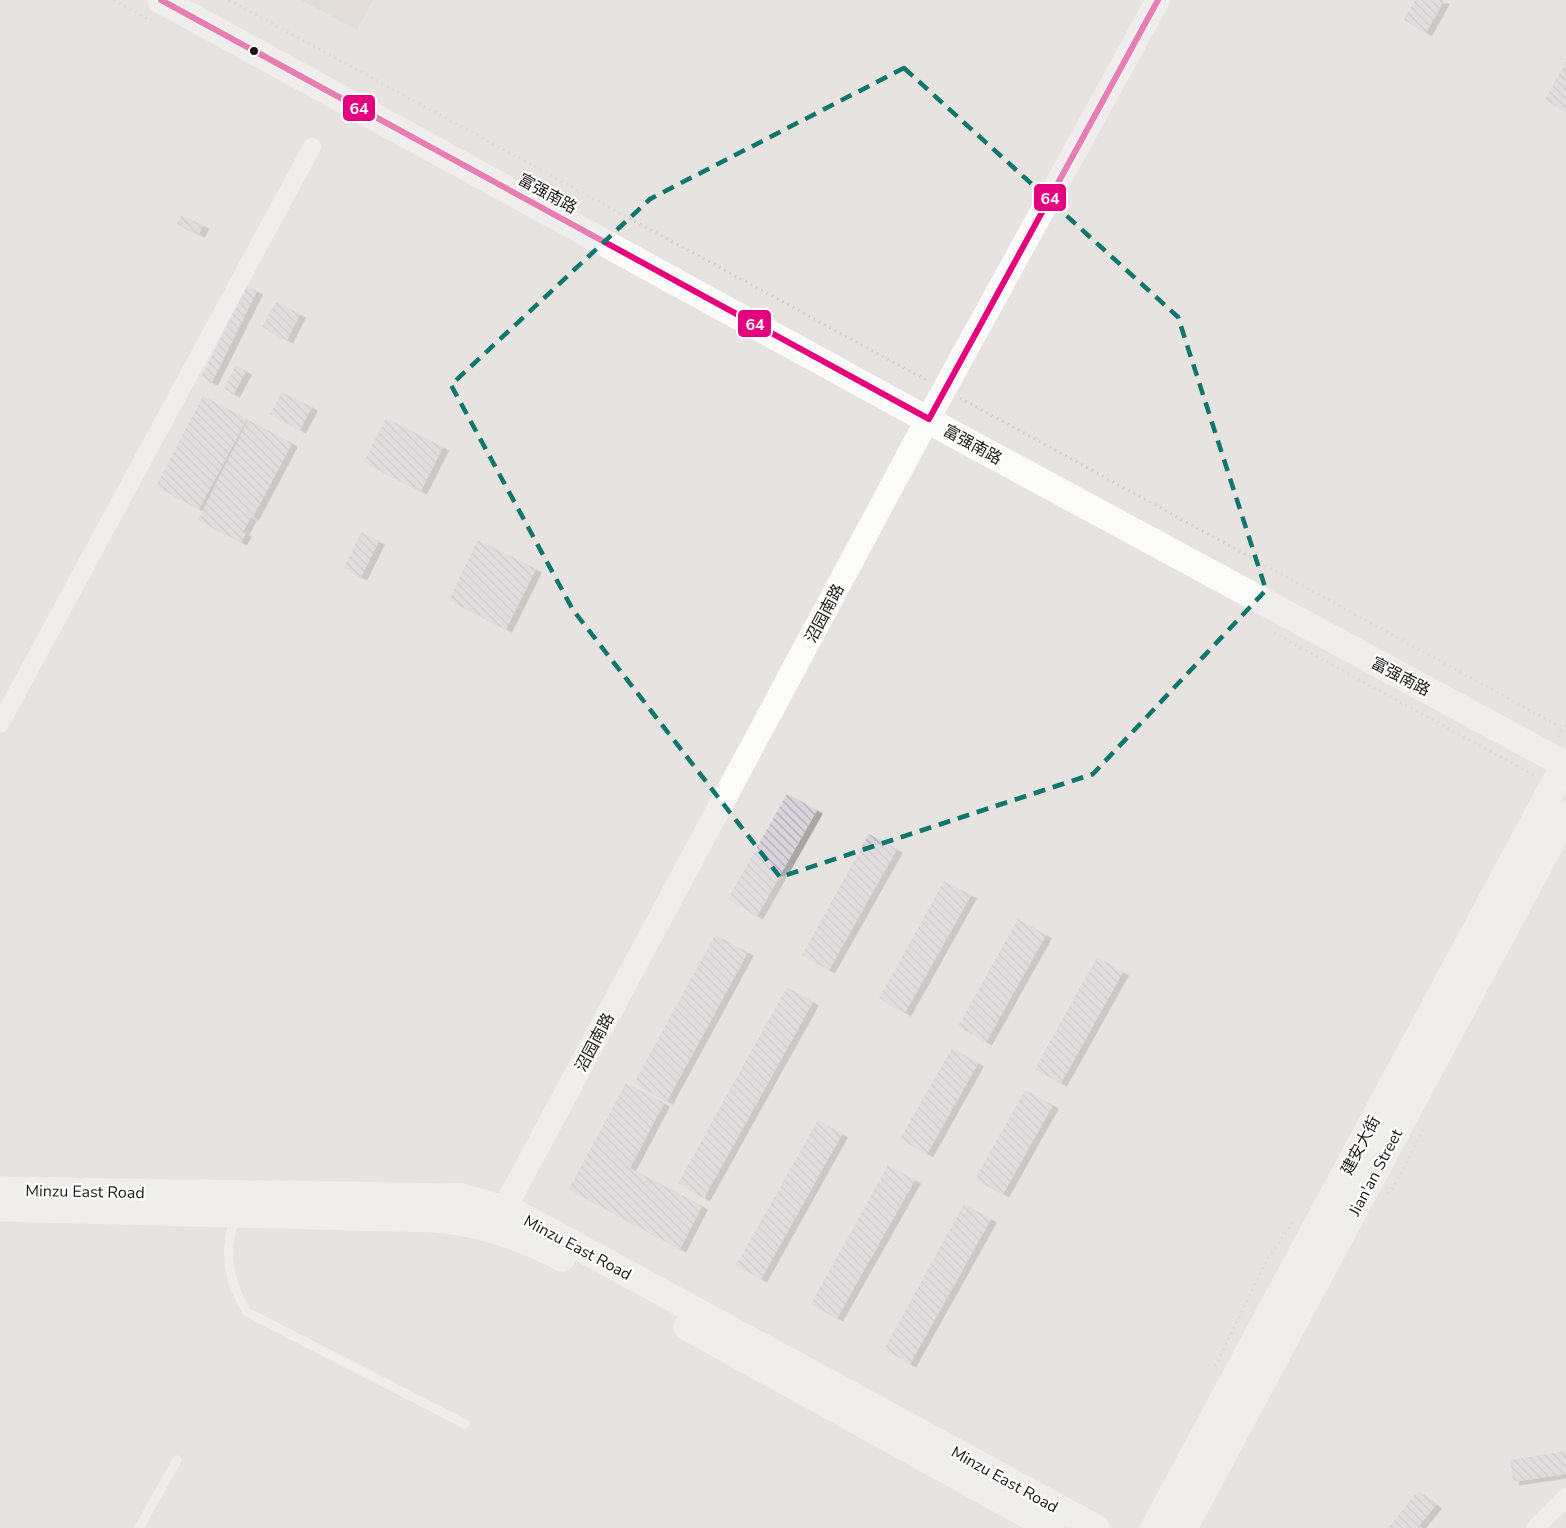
<svg xmlns="http://www.w3.org/2000/svg" width="1566" height="1528" viewBox="0 0 1566 1528" font-family="'Nunito Sans','Noto Sans SC',sans-serif">
  <style>
    .built { fill: #dcd4cc }
    .building { fill: url(#building-back-hatch); filter: url(#shadow) }
    .lines { fill: none; stroke-linecap: round; stroke-linejoin: round }
    .path { stroke: #cdcbcb; stroke-width: 3; stroke-dasharray: 1.5 4.5; stroke-linecap: butt }
    .service { stroke: #fbfbfa; stroke-width: 9 }
    .minor { stroke: #fbfbfa; stroke-width: 18 }
    .tertiary { stroke: #fbfbfa; stroke-width: 24 }
    .secondary { stroke: #fbfbfa; stroke-width: 27 }
    .bus-1-casing { stroke: #fff; stroke-width: 10 }
    .bus-1 { stroke: #e5007d; stroke-width: 6 }
    .marked { fill: none; stroke: #0f766e; stroke-width: 4.5; stroke-dasharray: 12 8; stroke-linejoin: round }
    .bus-dot { fill: #191715; stroke: #fff; stroke-width: 2 }
    .labels { text-anchor: middle; stroke-width: 4.5; stroke-linejoin: round; paint-order: stroke }
    .street-label { font-size: 16px; fill: #191715; stroke: #fff }
    .line-badge { stroke: #fff; stroke-width: 2 }
    .badge-label { font-size: 16px; text-anchor: middle; font-weight: bold; fill: #fff }
  </style>
  <defs>
    <pattern id="building-back-hatch" width="6" height="6" patternUnits="userSpaceOnUse" patternTransform="scale(1.5)"><rect width="6" height="6" fill="#d9d3dc"/><path d="M-1 5l2 2M0 0l6 6M5-1l2 2" fill="none" stroke="#bab4bc"/></pattern>
    <filter id="shadow"><feDropShadow dx="6" dy="3.5" stdDeviation="0" flood-color="#0004"/></filter>
  </defs>
  <rect width="100%" height="100%" fill="#e7e3e0"/>
  <path class="built" d="M301 0H373L357 30Z"/>
  <path class="building" d="M1415 0H1444L1426 33 1404 20Z
    M1566 61V111L1545 100Z
    M181 215 203 225 199 234 177 224Z
    M247 286 257 291 212 382 201 377Z
    M276 302 300 314 287 340 262 327Z
    M236 366 246 371 234 394 224 389Z
    M282 392 312 407 300 430 270 414Z
    M203 396 247 419 199 509 156 486Z
    M386 418 443 447 421 491 364 462Z
    M248 420 292 443 253 517 220 501 251 517 243 532 246 533 241 542 198 520Z
    M361 532 379 541 361 577 344 568Z
    M478 540 536 569 506 629 449 600Z
    M787 794 817 810 757 916 728 899Z
    M869 834 897 849 829 970 802 955Z
    M944 881 971 895 905 1013 879 998Z
    M1018 919 1046 935 986 1042 958 1026Z
    M715 935 748 952 667 1101 634 1083Z
    M1097 957 1123 972 1061 1083 1035 1069Z
    M787 987 813 1002 704 1198 678 1183Z
    M952 1048 978 1063 927 1154 900 1139Z
    M626 1083 664 1103 630 1168 702 1206 680 1249 569 1189Z
    M1025 1090 1053 1105 1003 1194 975 1179Z
    M818 1120 842 1134 761 1279 736 1265Z
    M888 1165 915 1180 837 1318 811 1304Z
    M964 1204 991 1219 910 1364 884 1349Z
    M1566 1451V1474L1513 1482 1510 1460Z
    M1418 1491 1436 1505 1419 1526 1422 1528H1388Z"/>
  <g class="lines">
    <path class="path" d="M114 0 151 21
      M229 0 928 381
      M960 398 1566 730
      M1274 633 1537 777
      M1558 737 1566 722
      M1388 1194 1400 1176 1425 1126
      M1215 1366 1267 1260 1295 1219"/>
    <path class="service" d="M236 1217C222 1250 228 1281 247 1312L465 1424
      M139 1528 177 1460"/>
    <path class="minor" d="M0 724 312 147
      M1535 1528 1566 1497"/>
    <path class="tertiary" d="M496 1224 917 439 1158 0"/>
    <path class="secondary" d="M161 0 968 442 1566 765
      M0 1190 461 1197 514 1212 1096 1528
      M0 1208 437 1219C482 1223 522 1237 562 1258
      M687 1327 1051 1528
      M1154 1528 1566 762
      M1184 1528 1566 815"/>
    <defs>
      <path id="bus-1" d="M161 0 929 419 1158 0"/>
    </defs>
    <use href="#bus-1" class="bus-1-casing"/>
    <use href="#bus-1" class="bus-1"/>
  </g>
  <path d="M0 0H1566V1528H0ZM904 68 1178 317 1266 590 1093 774 780 877 573 610 451 385 650 199Z" fill="#e7e3e0" fill-opacity=".55" fill-rule="evenodd"/>
  <path class="marked" d="M904 68 1178 317 1266 590 1093 774 780 877 573 610 451 385 650 199Z"/>
  <circle class="bus-dot" cx="254" cy="51" r="5"/>
  <g class="labels">
    <g class="street-label">
      <text transform="translate(548 193) rotate(29)" y="6">富强南路</text>
      <text transform="translate(973 444) rotate(29)" y="6">富强南路</text>
      <text transform="translate(824 613) rotate(-62)" y="6">沼园南路</text>
      <text transform="translate(1401 676) rotate(28)" y="6">富强南路</text>
      <text transform="translate(594 1042) rotate(-62)" y="6">沼园南路</text>
      <text transform="translate(1360 1145) rotate(-62)" y="6">建安大街</text>
      <text transform="translate(1375 1172) rotate(-62)" y="6">Jian'an Street</text>
      <text transform="translate(85 1191) rotate(1)" y="6">Minzu East Road</text>
      <text transform="translate(578 1247) rotate(28)" y="6">Minzu East Road</text>
      <text transform="translate(1005 1479) rotate(29)" y="6">Minzu East Road</text>
    </g>
  </g>
  <g class="line-badge">
    <rect x="342" y="94" width="34" height="28" rx="6" fill="#e5007d"/>
    <rect x="1033" y="183" width="34" height="29" rx="6" fill="#e5007d"/>
    <rect x="737" y="309" width="35" height="29" rx="6" fill="#e5007d"/>
  </g>
  <g class="badge-label">
    <text x="359" y="114">64</text>
    <text x="1050" y="204">64</text>
    <text x="755" y="330">64</text>
  </g>
</svg>
